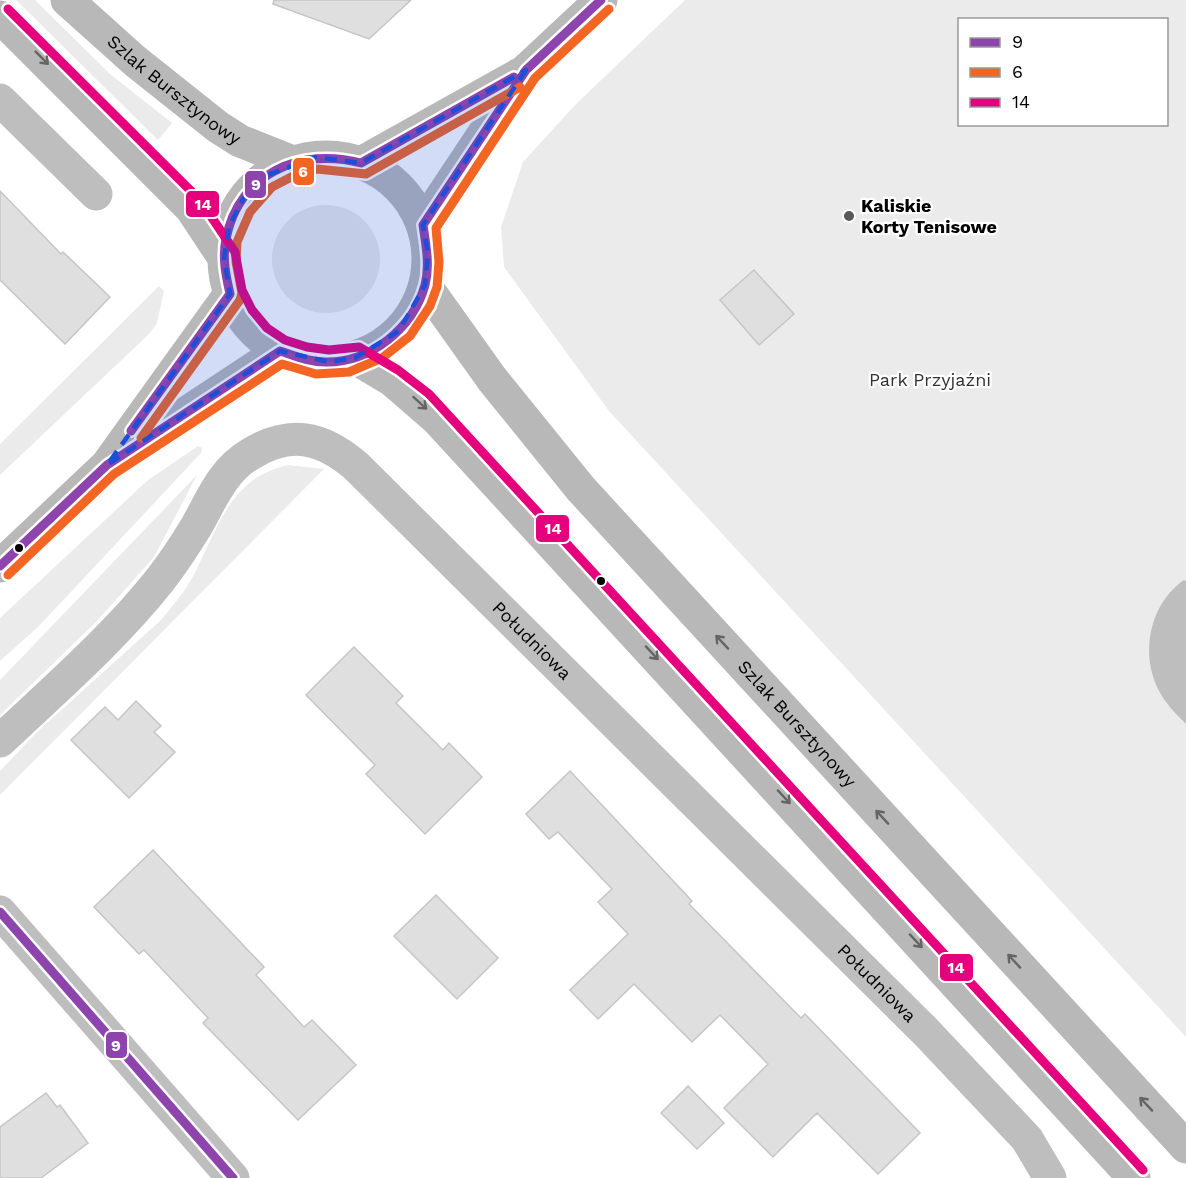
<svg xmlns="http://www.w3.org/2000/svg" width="1186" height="1178" viewBox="0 0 1186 1178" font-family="'Work Sans',sans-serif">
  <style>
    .green { fill: #ebebeb; fill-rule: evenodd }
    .water { fill: #bebebe }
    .building { fill: #dfdfdf; stroke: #c6c6c6; stroke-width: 1.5 }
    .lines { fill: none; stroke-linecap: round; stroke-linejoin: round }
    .street { stroke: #bebebe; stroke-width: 33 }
    .secondary { stroke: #b8b8b8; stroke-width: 33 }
    .bus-1-casing { stroke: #fff; stroke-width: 14 }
    .bus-2-casing { stroke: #fff; stroke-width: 14 }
    .bus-3-casing { stroke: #fff; stroke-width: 14 }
    .bus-1 { stroke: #8e44ad; stroke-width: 9 }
    .bus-2 { stroke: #f26522; stroke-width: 9 }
    .bus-3 { stroke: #e5007d; stroke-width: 9 }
    .oneway { stroke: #656565 }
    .marked { fill: #1d4ed8; fill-opacity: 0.2; stroke: #1d4ed8; stroke-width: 4.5; stroke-dasharray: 12 8; stroke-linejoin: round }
    .poi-dot { fill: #595959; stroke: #fff; stroke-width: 2 }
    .bus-dot { fill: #000; stroke: #fff; stroke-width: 2 }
    .labels { text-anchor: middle; stroke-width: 4.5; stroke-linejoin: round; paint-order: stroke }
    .street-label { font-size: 18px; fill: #000; stroke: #fff }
    .poi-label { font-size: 18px; font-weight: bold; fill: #000; stroke: #fff; text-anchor: start }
    .park-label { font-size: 18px; fill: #323232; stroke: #fff }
    .line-badge { stroke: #fff; stroke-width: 2 }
    .badge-label { font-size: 16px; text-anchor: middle; font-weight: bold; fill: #fff }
  </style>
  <rect width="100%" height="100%" fill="#fff"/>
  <path class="green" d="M16 0H35L110 74 172 123 158 140Z
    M685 0H1186V1037L609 411 504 267 501 227 523 162 576 104ZM960 20H1166V124H960Z
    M272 259a54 54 0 1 1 108 0a54 54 0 1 1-108 0Z
    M159 286 164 291 157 323 149 334 0 475V444Z
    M198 446 202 448 201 453 39 626 0 661V618L148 480Z
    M288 465 324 469 0 795V771L37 732 160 621C171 608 182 595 191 580 217 532 227 479 288 465Z
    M197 475 154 557 96 622 0 715V680Z"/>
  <path class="water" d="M1184 580 1186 581V724C1180 717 1172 711 1167 703 1138 666 1145 607 1184 580Z"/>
  <path class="building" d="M274 0H411L369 39 273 4Z
    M0 191 61 254 63 252 110 297 65 344 0 280Z
    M754 270 794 314 759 345 720 300Z
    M354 647 403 696 396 703 443 750 449 743 482 777 425 834 366 774 375 765 306 695Z
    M136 701 161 726 154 732 175 752 129 798 71 740 105 707 118 720Z
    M570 771 692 901 689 904 801 1018 805 1014 920 1133 878 1174 817 1113 773 1157 724 1108 768 1064 720 1015 692 1042 634 984 598 1019 570 990 628 934 598 902 612 889 558 832 549 839 526 814Z
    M153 850 264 967 256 975 304 1027 312 1020 356 1065 298 1120 203 1023 208 1018 144 950 139 954 94 907Z
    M436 895 498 958 457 999 394 936Z
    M688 1086 724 1123 697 1149 661 1113Z
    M46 1093 57 1107 60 1105 88 1143 41 1178H0V1127Z"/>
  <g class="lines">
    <g class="street">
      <path d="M0 100 96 194"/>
      <path id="s1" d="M0 741C55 689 113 639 160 580 173 563 185 545 196 527 211 501 222 471 249 455 290 429 322 437 356 466L926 1032 1027 1139 1050 1178"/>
      <path d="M0 912 233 1178"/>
    </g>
    <g class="secondary">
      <path id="s2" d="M67 0 135 61 218 127 240 141 293 162"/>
      <path d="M0 17 191 208 224 258"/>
      <circle cx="326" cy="259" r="102"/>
      <path d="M361 163 520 74"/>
      <path d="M423 225 526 70 601 0"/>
      <path id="s3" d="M425 285 492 379 581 489 1186 1147"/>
      <path d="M355 358 392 380 437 419 1134 1178"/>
      <path d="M121 456 280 351"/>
      <path d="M0 566 107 465 230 294"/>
    </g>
    <defs>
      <path id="bus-1" d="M131 431 230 294C226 276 222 258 226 239 239 173 301 147 361 163L514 77
        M0 566 107 465 280 351C295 356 309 362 325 362 371 363 413 328 425 285 430 266 426 245 423 225L526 70 601 0
        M0 912 233 1178"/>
      <path id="bus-2" d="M141 438 240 300 242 293 236 262 237 242 250 212 272 187 301 172 317 169 366 174 520 87
        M8 575 114 474 282 364 316 374 349 372 382 358 410 336 430 306 437 287 439 262 436 228 535 78 609 9"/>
      <path id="bus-3" d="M8 9 200 200 235 252 242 290 252 310 267 328 285 340 307 347 329 350 359 347 398 370 429 394 1143 1170"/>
    </defs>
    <use href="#bus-1" class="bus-1-casing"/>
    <use href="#bus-2" class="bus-2-casing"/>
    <use href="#bus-3" class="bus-3-casing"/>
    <use href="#bus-1" class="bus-1"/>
    <use href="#bus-2" class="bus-2"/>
    <use href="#bus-3" class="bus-3"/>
  </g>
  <defs><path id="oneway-shaft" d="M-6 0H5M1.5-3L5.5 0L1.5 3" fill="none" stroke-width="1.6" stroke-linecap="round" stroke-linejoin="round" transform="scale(1.5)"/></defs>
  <g class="oneway">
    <use href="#oneway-shaft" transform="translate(42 58) rotate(45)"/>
    <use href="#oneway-shaft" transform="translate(420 403) rotate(42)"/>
    <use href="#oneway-shaft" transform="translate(722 642) rotate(-133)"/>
    <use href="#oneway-shaft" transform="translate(652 653) rotate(47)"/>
    <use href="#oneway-shaft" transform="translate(784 797) rotate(47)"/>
    <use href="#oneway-shaft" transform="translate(882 817) rotate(-133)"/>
    <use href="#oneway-shaft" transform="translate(916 941) rotate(47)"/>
    <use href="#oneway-shaft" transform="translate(1014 961) rotate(-133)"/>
    <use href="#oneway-shaft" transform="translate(1146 1104) rotate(-133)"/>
  </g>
  <path class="marked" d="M526 70 423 225 428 253 425 285 399 331 355 358 329 362 280 351 107 465 230 294 224 258 229 227 243 199 265 176 316 157 361 163Z"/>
  <circle class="poi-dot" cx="849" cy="216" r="6"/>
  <g class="bus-dot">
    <circle cx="19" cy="548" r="5"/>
    <circle cx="601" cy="581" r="5"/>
  </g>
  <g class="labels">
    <g class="street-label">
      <text dy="6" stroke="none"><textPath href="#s2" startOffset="140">Szlak Bursztynowy</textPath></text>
      <text dy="6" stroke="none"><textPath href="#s1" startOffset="747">Południowa</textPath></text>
      <text dy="6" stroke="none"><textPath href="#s3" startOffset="576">Szlak Bursztynowy</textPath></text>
      <text dy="6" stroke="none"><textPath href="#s1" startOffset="1233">Południowa</textPath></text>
    </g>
    <g class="poi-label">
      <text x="861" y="212">Kaliskie<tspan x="861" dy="21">Korty Tenisowe</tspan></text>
    </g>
    <g class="park-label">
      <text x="930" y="386">Park Przyjaźni</text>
    </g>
  </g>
  <g class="line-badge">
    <rect x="292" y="157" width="23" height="29" rx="6" fill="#f26522"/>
    <rect x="244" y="170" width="23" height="29" rx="6" fill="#8e44ad"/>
    <rect x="185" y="190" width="35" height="28" rx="6" fill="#e5007d"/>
    <rect x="535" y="514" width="35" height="29" rx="6" fill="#e5007d"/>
    <rect x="939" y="953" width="35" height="29" rx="6" fill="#e5007d"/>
    <rect x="105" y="1031" width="23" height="28" rx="6" fill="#8e44ad"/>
  </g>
  <g class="badge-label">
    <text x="303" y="177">6</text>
    <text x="256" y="190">9</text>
    <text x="203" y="210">14</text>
    <text x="553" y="534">14</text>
    <text x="956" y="973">14</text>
    <text x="116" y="1051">9</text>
  </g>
  <rect x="958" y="18" width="210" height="108" fill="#ffffff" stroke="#999999" stroke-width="1.5"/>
  <rect x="970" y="38" width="30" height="9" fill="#8e44ad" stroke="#999999" stroke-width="1.5"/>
  <text x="1012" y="48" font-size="18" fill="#000000">9</text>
  <rect x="970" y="68" width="30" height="9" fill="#f26522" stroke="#999999" stroke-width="1.5"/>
  <text x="1012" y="78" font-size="18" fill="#000000">6</text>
  <rect x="970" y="98" width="30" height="9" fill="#e5007d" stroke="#999999" stroke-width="1.5"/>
  <text x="1012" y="108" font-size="18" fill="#000000">14</text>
</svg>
